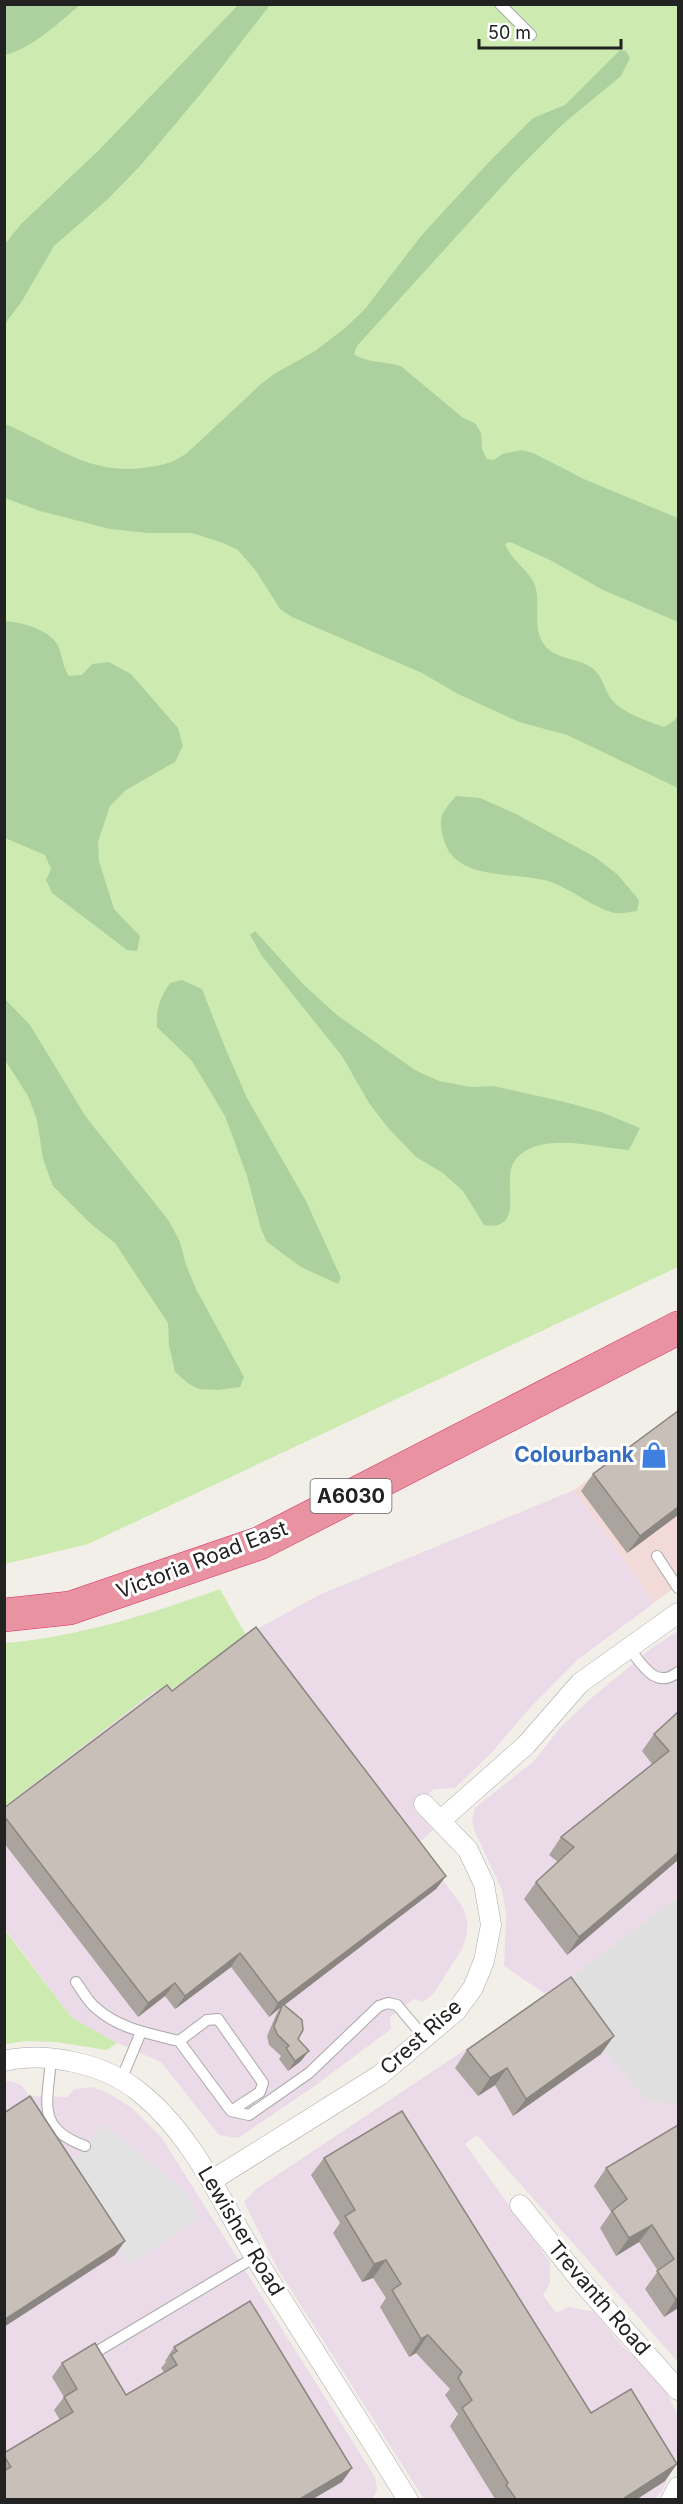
<svg xmlns="http://www.w3.org/2000/svg" width="683" height="2504" viewBox="0 0 683 2504" font-family="Inter,sans-serif">
  <style>
    .residential { fill: #e0dfdf }
    .commercial { fill: #f2dad9 }
    .industrial { fill: #ebdbe8 }
    .grass { fill: #cdebb0 }
    .forest { fill: #add19e }
    .parking { fill: #e2e2e2 }
    .lines { fill: none; stroke-linecap: round; stroke-linejoin: round }
    .lane-casing { stroke: #a9a9a9; stroke-width: 12 }
    .street-casing { stroke: #a9a9a9; stroke-width: 21 }
    .highway-casing { stroke: #dc2a67; stroke-width: 34 }
    .lane { stroke: #fff; stroke-width: 10 }
    .street { stroke: #fff; stroke-width: 20 }
    .highway { stroke: #e892a2; stroke-width: 33 }
    .wall { fill: #aba49e }
    .shaded-wall { fill: #8b8681 }
    .building { fill: #c7bfb8; stroke: #8b8681; stroke-width: 1.5 }
    .labels { text-anchor: middle; stroke-width: 6; stroke-linejoin: round; paint-order: stroke }
    .shield { fill: #fff; stroke: #646464; stroke-width: 1.5 }
    .shield-label { font-size: 20px; font-weight: bold; fill: #222 }
    .shop-label { font-size: 21px; font-weight: bold; fill: #366cbe; stroke: #fff; text-anchor: end }
    .street-label { font-size: 21px; fill: #222; stroke: #fff }
  </style>
  <rect width="100%" height="100%" fill="#f2efe9"/>
  <path class="residential" d="M678 1896V2123L646 2100 553 1991Z"/>
  <path class="commercial" d="M678 1412V1585L654 1603 574 1490Z"/>
  <path class="industrial" d="M574 1490 654 1603 577 1660 528 1710 493 1751 455 1788 434 1789 414 1808 433 1830 411 1850 443 1880 463 1908 467 1920V1934L462 1949 434 1993 423 2002 414 1999 401 2009 390 2017 391 2029 316 2085 238 2138 219 2135 161 2062 104 2037 72 2018 5 1929V1806L157 1689 163 1696 246 1635 321 1594Z
    M678 1631V1896L553 1991 646 2100 678 2105V2362L477 2135 465 2144 550 2262V2284L543 2295 556 2313 569 2307 595 2312 623 2347 647 2368 666 2390 677 2414 678 2443 676 2462 661 2493 653 2500 424 2499 279 2271 244 2202 256 2189 547 1995 504 1966 506 1915 502 1890 474 1830 472 1819 475 1808 534 1761 560 1728 588 1701 653 1647Z
    M4 2081H11L21 2085 30 2096 67 2097 75 2089 93 2087 108 2093 132 2108 162 2138 375 2477 377 2490 372 2499H5Z"/>
  <path class="grass" d="M4 5H678V1267L88 1544 5 1564Z
    M220 1589 246 1635 163 1696 157 1689 5 1806V1643C78 1637 150 1614 220 1589Z
    M4 1929 72 2018 117 2043 107 2050 56 2042 25 2041 5 2044Z"/>
  <path class="forest" d="M239 4 270 5 208 85 141 165 108 199 54 246 22 301 5 324V244L21 224 99 150Z
    M4 5 5 4 80 5C58 23 33 48 5 55Z
    M620 50 626 51 630 58 621 76 563 124 514 173 357 346 354 354C368 364 386 360 402 367L462 417 476 424 481 433 482 449 487 459 494 460 502 454 522 450 533 453 586 480 678 518V622L603 590 550 560 510 542 505 544C511 560 529 570 535 585 541 603 532 626 543 643 554 660 577 657 592 668 603 676 604 689 611 699 622 713 648 721 664 727L675 720 678 713V788L567 735 519 722 458 694 422 673 292 617 280 609 256 571 238 550 223 543 192 533H148L110 529 40 511 5 498V424C56 445 90 477 149 467 165 465 174 462 187 453L261 384 274 374 315 351 345 328 365 309 421 236 488 163 533 118 565 105Z
    M4 621C21 622 48 629 57 644 63 655 62 666 69 676L82 675 92 664 109 662 131 674 178 728 183 746 175 762 126 790 110 806 98 842 99 861 114 909 140 936 137 951 127 950 52 893 46 880 51 869 45 855 5 838Z
    M456 796 480 798 516 814 595 857 618 875 639 900 637 911C630 912 621 914 614 913 592 907 573 890 551 882 517 870 454 884 443 837 438 815 442 813 456 796Z
    M255 931 304 985 337 1015 415 1070 439 1081 471 1087 493 1086 565 1102 601 1112 640 1128 629 1150C597 1148 536 1129 514 1162 501 1181 527 1232 484 1225L463 1191 443 1173 416 1157 389 1129 369 1103 342 1056 262 956 250 935Z
    M182 980 202 989 224 1045 247 1098 306 1201 341 1278 338 1284 301 1267 267 1242 261 1229 247 1176 225 1116 192 1061 157 1027C156 1008 160 998 170 983Z
    M4 998 30 1025 86 1117 169 1221 180 1242 186 1265 196 1289 244 1377 240 1387 219 1390 199 1389 189 1384 175 1372 169 1345 168 1323 115 1243 91 1224 53 1186 43 1159 37 1120 28 1096 5 1060Z"/>
  <path class="parking" d="M103 2124 182 2188 200 2218 129 2266 64 2165 77 2157Z"/>
  <g class="lines">
    <defs>
      <path id="lane" d="M500 4 531 35
        M657 1556 678 1588
        M629 1648C642 1665 656 1690 678 1672
        M76 1982C82 1990 88 2002 96 2008 119 2029 151 2034 179 2041L231 2111 249 2115 309 2073 379 2006 388 2003 397 2005 424 2037
        M179 2041 207 2020 218 2019 263 2083 260 2092 231 2111
        M51 2058C48 2103 35 2128 85 2146
        M121 2080 141 2032
        M96 2352 255 2257"/>
      <path id="street" d="M440 1821 526 1745 580 1683 678 1613
        M4 2061C47 2051 104 2064 138 2091 192 2133 220 2200 255 2257 305 2338 358 2418 408 2500
        M211 2181 380 2075 456 2011 473 1988 484 1961 491 1925 484 1884 468 1850 424 1804
        M520 2205 582 2282 678 2390
        M671 2500 678 2487"/>
      <path id="highway" d="M4 1615 70 1608 260 1543 678 1328"/>
    </defs>
    <use href="#lane" class="lane-casing"/>
    <use href="#street" class="street-casing"/>
    <use href="#highway" class="highway-casing"/>
    <use href="#lane" class="lane"/>
    <use href="#street" class="street"/>
    <use href="#highway" class="highway"/>
  </g>
  <path class="wall" d="M593 1474 678 1515 627 1553 581 1491Z
    M172 1691 446 1876 436 1889 284 2005 298 2039 301 2061 288 2071 279 2059 281 2056 269 2045 267 2036 276 2015 280 2008 269 2017 231 1967 175 2009 165 1996 138 2017 4 1843V1808Z
    M678 1712V1860L567 1955 524 1899 536 1882 558 1862 549 1855 561 1837 652 1764 642 1751 654 1734Z
    M467 2050 601 2054 513 2116 495 2085 478 2096 455 2068Z
    M678 2125V2308L664 2317 645 2289 658 2271 639 2242 616 2256 600 2228 611 2212 594 2186 606 2168Z
    M324 2158 591 2413 665 2481 637 2499H495L450 2426 458 2414 445 2395 450 2389 416 2353 409 2357 380 2307 386 2298 373 2278 362 2282 333 2233 340 2223 311 2175Z
    M174 2347 342 2482 4 2499V2453L60 2420 54 2410 64 2397 52 2377 62 2363 126 2395 164 2372 161 2368 166 2362 165 2361Z"/>
  <path class="shaded-wall" d="M678 1507V1515L627 1553 640 1536Z
    M678 1853V1860L567 1955 579 1937Z
    M446 1876 436 1889 282 2007 283 2004 280 2008 269 2017 278 2003Z
    M240 1953 231 1967 175 2009 185 1996Z
    M175 1983 165 1996 138 2017 148 2003Z
    M614 2036 601 2054 513 2116 526 2099Z
    M309 2051 301 2061 288 2071 295 2061Z
    M507 2068 495 2085 478 2096 490 2078Z
    M652 2225 639 2242 616 2256 629 2238Z
    M125 2241 115 2255 4 2327V2320Z
    M386 2260 373 2278 362 2282 374 2264Z
    M678 2298V2308L664 2317 676 2299Z
    M428 2335 416 2353 409 2357 421 2339Z
    M677 2464 665 2481 637 2499H623Z
    M352 2468 342 2482 313 2499H300Z"/>
  <path class="building" d="M678 1411V1507L640 1536 593 1474Z
    M256 1627 446 1876 278 2003 240 1953 185 1996 175 1983 148 2003 4 1816V1808L167 1685 172 1691Z
    M678 1712V1853L579 1937 536 1882 574 1847 561 1837 669 1751 654 1734Z
    M571 1977 614 2036 526 2099 507 2068 490 2078 467 2050Z
    M283 2004 302 2020 303 2030 298 2039 309 2051 295 2061 286 2048 289 2046 277 2034 274 2026Z
    M30 2096 125 2241 4 2320V2113Z
    M402 2111 591 2413 631 2389 677 2464 623 2499H516L506 2485 508 2483 462 2408 472 2400 458 2378 462 2372 428 2335 421 2339 392 2290 401 2284 386 2260 374 2264 345 2216 355 2210 324 2158Z
    M678 2125V2298L676 2299 657 2271 674 2259 652 2225 629 2238 612 2211 627 2199 606 2168Z
    M250 2301 352 2468 300 2499H4V2471L11 2467 4 2456V2453L73 2412 64 2397 77 2389 62 2363 95 2343 126 2395 177 2365 171 2355 177 2351 174 2347Z"/>
  <defs>
    <symbol id="shop-bare" viewBox="-9 -9 18 18"><path d="M-5-2.5h2.3a2.7 3.5 0 0 1 5.4 0H5L5.5 6h-11ZM-1.5-2.5h3a1.5 2.3 0 0 0-3 0Z" fill="#3f7fe0" stroke="#fff" stroke-width="2.5" paint-order="stroke"/></symbol>
  </defs>
  <g fill-rule="evenodd">
    <use href="#shop-bare" x="635" y="1436" width="38" height="38"/>
  </g>
  <g class="labels">
    <rect class="shield" x="310.5" y="1479" width="81" height="34" rx="4.5"/>
    <g class="shield-label">
      <text x="351" y="1503">A6030</text>
    </g>
    <g class="shop-label">
      <text x="634" y="1462">Colourbank</text>
    </g>
    <g class="street-label">
      <text transform="translate(202 1560) rotate(-21)" y="7">Victoria Road East</text>
      <text transform="translate(421 2037) rotate(-42)" y="7">Crest Rise</text>
      <text transform="translate(241 2231) rotate(59)" y="7">Lewisher Road</text>
      <text transform="translate(599 2298) rotate(49)" y="7">Trevanth Road</text>
    </g>
  </g>
  <rect width="683" height="2504" fill="none" stroke="#222222" stroke-width="12"/>
  <path d="M479 39v9h142v-9" fill="none" stroke="#222222" stroke-width="3"/>
  <text x="488" y="39" font-size="18" fill="#222222" stroke="#ffffff" stroke-width="4.5" paint-order="stroke">50 m</text>
</svg>
